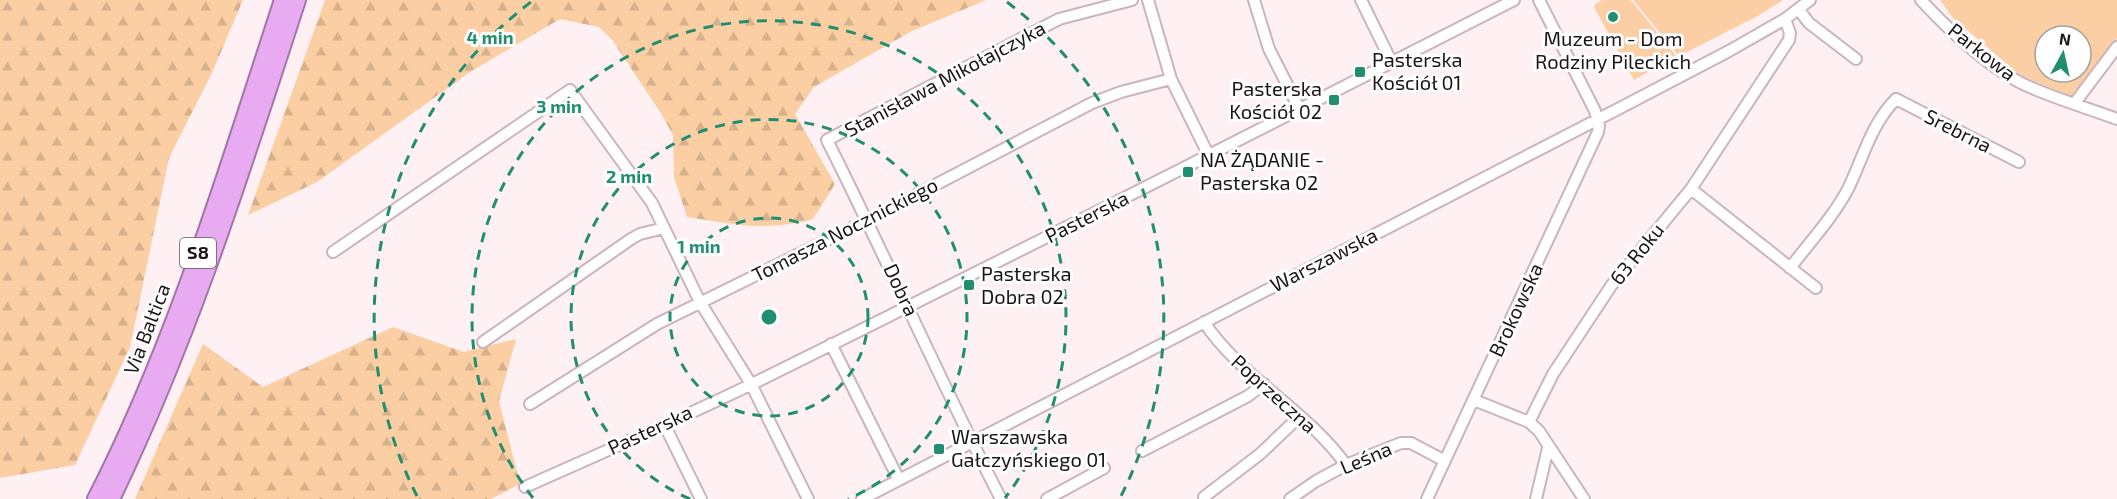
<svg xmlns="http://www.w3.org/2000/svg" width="2117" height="499" viewBox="0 0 2117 499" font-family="'Exo 2',sans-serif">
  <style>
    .green { fill: #fbcea3; fill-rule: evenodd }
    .forest { fill: url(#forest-firs) }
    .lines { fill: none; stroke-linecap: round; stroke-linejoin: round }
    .minor-casing { stroke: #cbb4bb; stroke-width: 14 }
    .highway-casing { stroke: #a176a5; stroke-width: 20 }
    .minor { stroke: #fff; stroke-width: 10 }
    .highway { stroke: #e8abf1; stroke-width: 16 }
    .ring { fill: none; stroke: #218f6f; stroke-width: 3; stroke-dasharray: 10 8 }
    .poi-dot { fill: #218f6f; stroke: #fff; stroke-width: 2 }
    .labels { text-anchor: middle; stroke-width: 6; stroke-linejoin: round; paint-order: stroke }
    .shield { fill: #fff; stroke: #605a5d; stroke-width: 1.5 }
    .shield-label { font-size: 18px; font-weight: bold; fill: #1c1417 }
    .poi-label { font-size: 20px; fill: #1c1417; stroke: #fff; text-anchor: start }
    .street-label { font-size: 20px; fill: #1c1417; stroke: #fff }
    .centre { fill: #218f6f; stroke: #fff; stroke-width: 3 }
    .ring-label { font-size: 18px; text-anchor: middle; font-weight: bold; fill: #218f6f; stroke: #fff; stroke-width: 6; stroke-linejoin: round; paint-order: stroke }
  </style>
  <defs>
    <pattern id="forest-firs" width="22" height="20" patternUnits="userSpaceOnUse" patternTransform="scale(1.5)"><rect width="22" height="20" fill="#fbcea3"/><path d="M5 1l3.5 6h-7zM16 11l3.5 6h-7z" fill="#d7b08c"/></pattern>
  </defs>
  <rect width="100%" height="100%" fill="#fff0f4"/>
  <path class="green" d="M1602 0H1631L1676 56 1634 80 1594 7 1595 4Z
    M1633 0H1783L1756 17 1679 56Z
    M1940 0H2117V38L2072 96 2021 76 1953 18ZM2045 36H2081V72H2045Z"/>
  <path class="forest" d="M0 0H243L212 73 169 158 130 347 75 465 0 478Z
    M325 0H986L910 32 814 87 795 114 835 184 813 219C768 232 731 224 687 217L674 177 673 135 662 115 613 41 599 27 560 19 470 72 317 182 248 215Z
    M393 327 464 352 516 339 499 401 520 484 491 499H135L203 344 263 387Z"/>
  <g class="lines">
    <defs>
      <path id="minor" d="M1148 0 1171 79 1209 156
        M1254 0 1269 49 1300 110
        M1361 0 1392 63
        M1921 0C1948 29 1986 65 2021 83 2052 98 2085 107 2117 119
        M1799 10 1809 23 1856 59
        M2074 104 2117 47
        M1691 189 1816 288
        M333 252 570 90 652 203 700 302 751 384 808 499
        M1790 268C1810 242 1833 217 1848 189 1863 158 1871 124 1896 99L2019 162
        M1204 322C1241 378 1307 410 1346 465
        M483 342 631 239 640 234 664 228
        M831 344 899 480
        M1474 400 1529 422 1539 431 1584 499
        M530 404 657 324 868 220 1092 103 1121 92 1171 79
        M1529 422 1553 374 1611 286 1691 189 1789 40 1790 33 1785 19
        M664 424 701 499
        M1142 451 1248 396 1264 384
        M525 487C601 453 678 420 752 384 1008 258 1261 129 1514 0
        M1204 497 1260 454 1300 416
        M862 499 1618 109 1729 51 1785 19 1810 0
        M1001 499C940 381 887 259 827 140L1059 19 1132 0
        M1047 499 1104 468
        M1290 499 1316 481 1346 465 1401 443H1411L1445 461
        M1427 499 1598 132 1599 126 1595 111 1539 0
        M1536 499 1548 448"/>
      <path id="highway" d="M96 499C177 341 228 168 283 0
        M111 499C189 338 242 169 297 0"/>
    </defs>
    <use href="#minor" class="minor-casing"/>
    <use href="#highway" class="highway-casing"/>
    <use href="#minor" class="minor"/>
    <use href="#highway" class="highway"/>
  </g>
  <g class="ring">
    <circle cx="769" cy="317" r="99"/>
    <path d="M690 499A198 198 0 1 1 848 499"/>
    <path d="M533 498A297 297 0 1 1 1005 498"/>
    <path d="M417 496A395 395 0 0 1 531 2M1007 2A395 395 0 0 1 1121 496"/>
  </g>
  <g class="poi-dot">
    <circle cx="1613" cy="17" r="6"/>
    <rect x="1354" y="66" width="12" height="12" rx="3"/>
    <rect x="1328" y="94" width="12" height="12" rx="3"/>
    <rect x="1182" y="166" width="12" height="12" rx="3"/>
    <rect x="963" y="279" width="12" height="12" rx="3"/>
    <rect x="933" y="443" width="12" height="12" rx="3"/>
  </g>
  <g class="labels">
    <rect class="shield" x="180" y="238" width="36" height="30" rx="4.5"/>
    <g class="shield-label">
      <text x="198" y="259">S8</text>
    </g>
    <g class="poi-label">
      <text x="1613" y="46" text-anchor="middle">Muzeum - Dom<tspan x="1613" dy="23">Rodziny Pileckich</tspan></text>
      <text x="1372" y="67">Pasterska<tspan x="1372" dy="23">Kościół 01</tspan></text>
      <text x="1322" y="96" text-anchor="end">Pasterska<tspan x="1322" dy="23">Kościół 02</tspan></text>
      <text x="1200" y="167">NA ŻĄDANIE -<tspan x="1200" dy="23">Pasterska 02</tspan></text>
      <text x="981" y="281">Pasterska<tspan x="981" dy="23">Dobra 02</tspan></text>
      <text x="951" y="444">Warszawska<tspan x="951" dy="23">Gałczyńskiego 01</tspan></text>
    </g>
    <g class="street-label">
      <text transform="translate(1982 52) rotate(38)" y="7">Parkowa</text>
      <text transform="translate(945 79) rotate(-28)" y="7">Stanisława Mikołajczyka</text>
      <text transform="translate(1958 131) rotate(27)" y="7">Srebrna</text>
      <text transform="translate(1087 217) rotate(-27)" y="7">Pasterska</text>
      <text transform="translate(845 230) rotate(-27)" y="7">Tomasza Nocznickiego</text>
      <text transform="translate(1637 254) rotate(-51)" y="7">63 Roku</text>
      <text transform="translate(1324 260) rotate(-27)" y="7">Warszawska</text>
      <text transform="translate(901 290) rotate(65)" y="7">Dobra</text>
      <text transform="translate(1516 310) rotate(-65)" y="7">Brokowska</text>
      <text transform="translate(147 329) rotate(-69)" y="7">Via Baltica</text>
      <text transform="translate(1274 394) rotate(42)" y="7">Poprzeczna</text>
      <text transform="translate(650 430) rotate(-25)" y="7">Pasterska</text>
      <text transform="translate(1366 458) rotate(-23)" y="7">Leśna</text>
    </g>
  </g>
  <circle cx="769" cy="317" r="9" class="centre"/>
  <g class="ring-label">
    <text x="490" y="44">4 min</text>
    <text x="559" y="113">3 min</text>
    <text x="629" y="183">2 min</text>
    <text x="699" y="253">1 min</text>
  </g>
  <g transform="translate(2063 54) rotate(8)"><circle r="28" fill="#ffffff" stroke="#a4a1a2" stroke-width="1.5"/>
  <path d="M0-4.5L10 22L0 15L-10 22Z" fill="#218f6f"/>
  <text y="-9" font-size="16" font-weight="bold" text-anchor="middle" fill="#1c1417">N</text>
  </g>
</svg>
